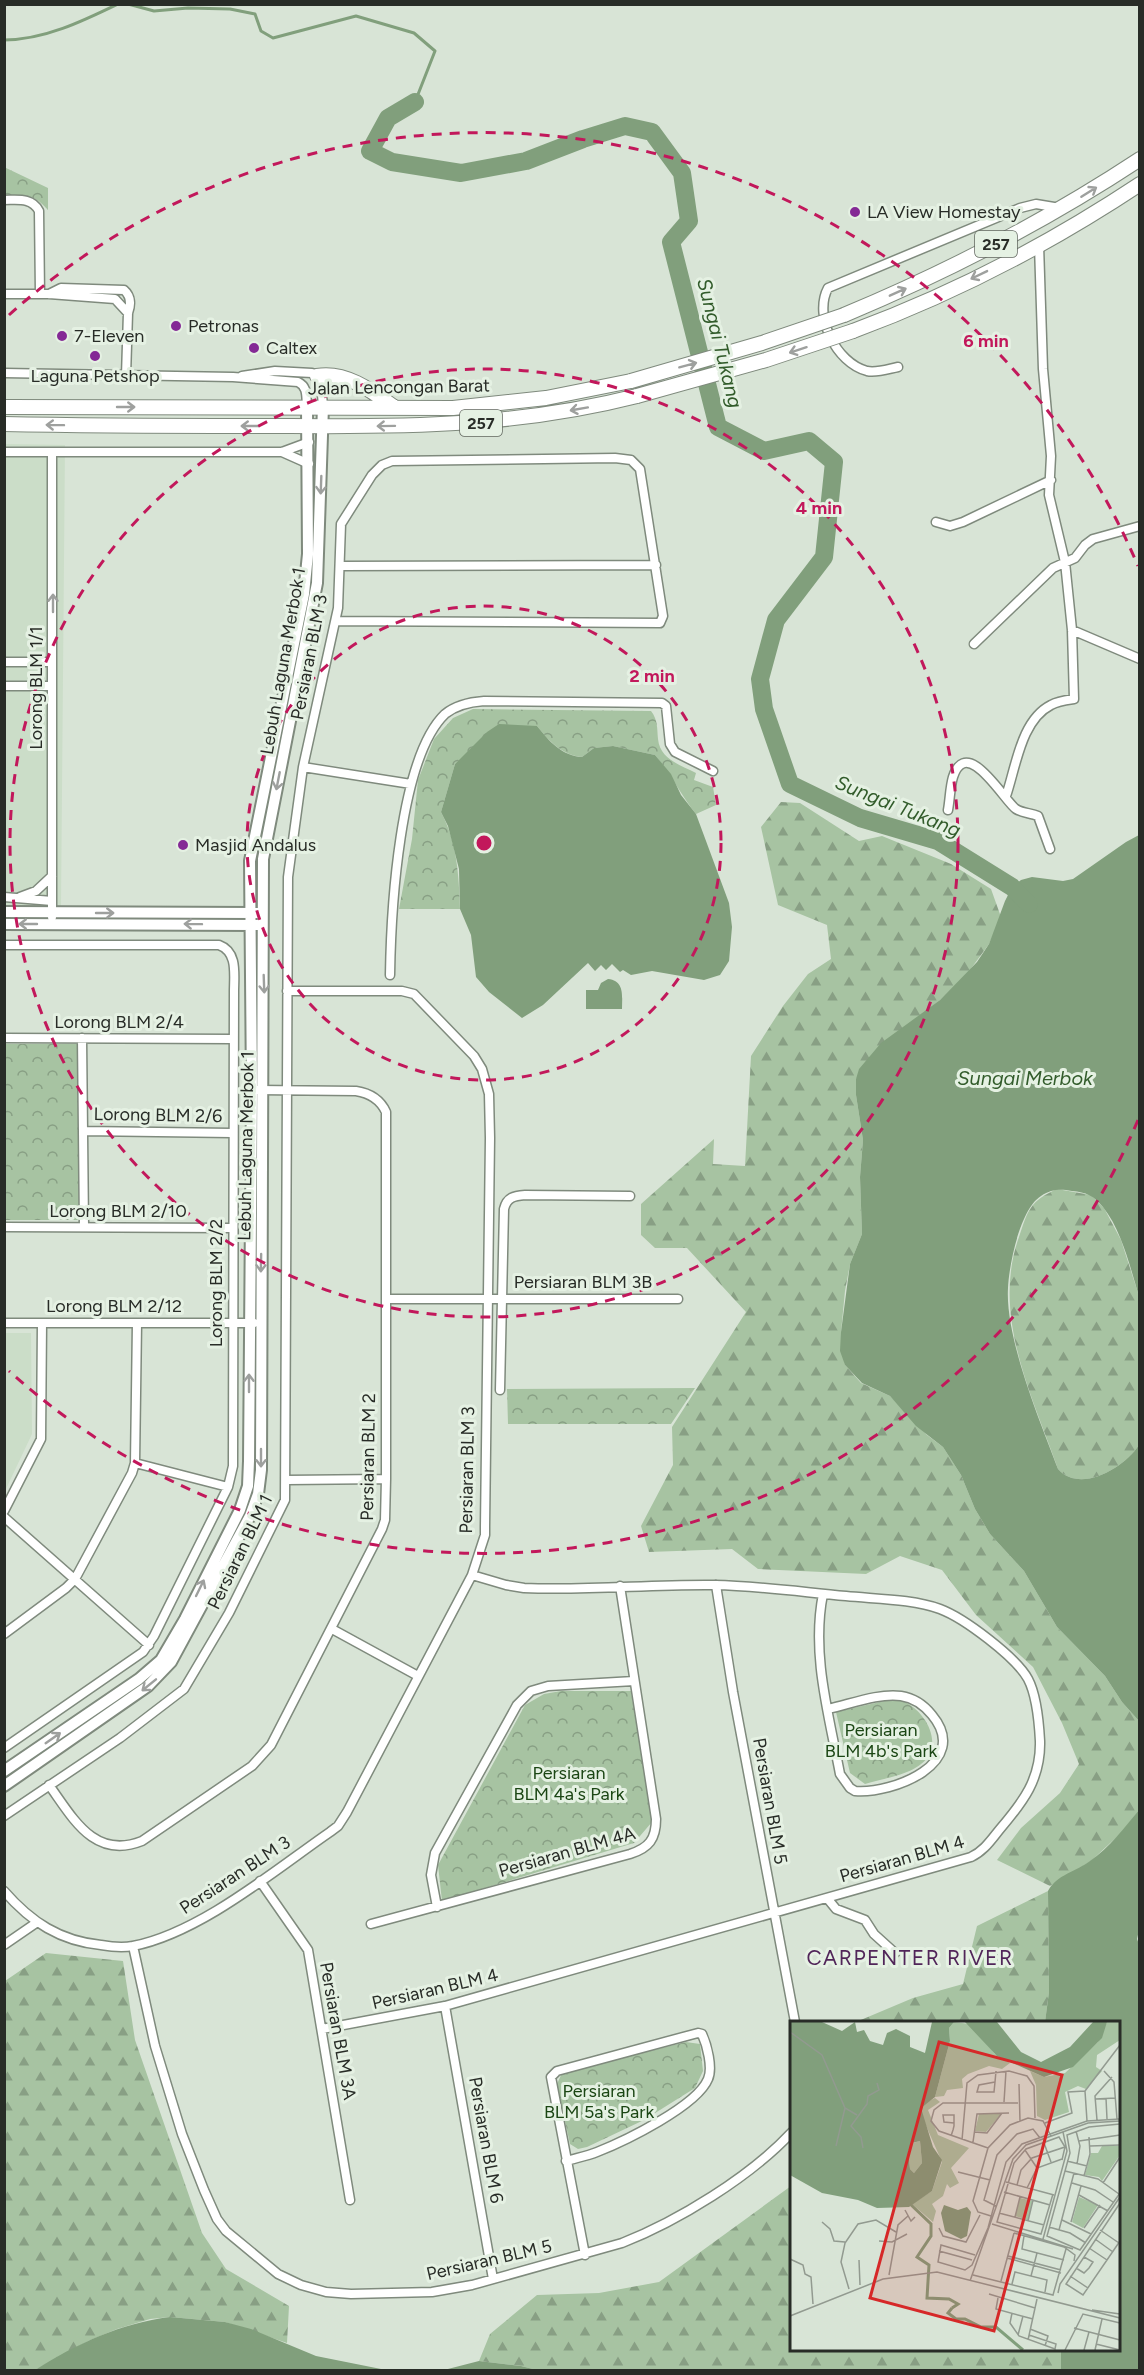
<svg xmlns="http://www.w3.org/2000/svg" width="1144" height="2375" viewBox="0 0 1144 2375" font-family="Figtree,sans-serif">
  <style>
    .built { fill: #cbddc8 }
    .forest { fill: url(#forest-firs) }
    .park { fill: url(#park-crowns) }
    .water { fill: #819f7c }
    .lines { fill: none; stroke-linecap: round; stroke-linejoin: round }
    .stream { stroke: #819f7c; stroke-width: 3 }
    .river { stroke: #819f7c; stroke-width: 18 }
    .minor-casing { stroke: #7f8a7d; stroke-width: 11 }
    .tertiary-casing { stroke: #7f8a7d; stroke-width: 14 }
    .trunk-casing { stroke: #7f8a7d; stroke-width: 16 }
    .minor { stroke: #fff; stroke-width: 8 }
    .tertiary { stroke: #fff; stroke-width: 10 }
    .trunk { stroke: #fff; stroke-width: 14 }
    .trunk-bridge-casing { stroke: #7f8a7d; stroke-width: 16; stroke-linecap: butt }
    .trunk-bridge { stroke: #fff; stroke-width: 14 }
    .oneway { stroke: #9ea09e }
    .ring { fill: none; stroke: #c2185b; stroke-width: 3; stroke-dasharray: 10 8 }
    .poi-dot { fill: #842995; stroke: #e5f1e3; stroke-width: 2 }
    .labels { text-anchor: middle; stroke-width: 6; stroke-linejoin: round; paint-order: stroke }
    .shield { fill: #e5f1e3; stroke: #61675f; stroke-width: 1.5 }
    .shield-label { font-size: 16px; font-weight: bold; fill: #282c27 }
    .poi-label { font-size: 18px; fill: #282c27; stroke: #e5f1e3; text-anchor: start }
    .street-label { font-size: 18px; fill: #282c27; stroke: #e5f1e3 }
    .park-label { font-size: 18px; fill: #1b4614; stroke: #e5f1e3 }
    .water-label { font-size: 20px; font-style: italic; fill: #325c2b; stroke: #e5f1e3 }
    .quarter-label { font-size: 21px; letter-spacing: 1.5px; fill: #512559; stroke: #e5f1e3 }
    .inset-river { fill: none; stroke: #819f7c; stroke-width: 3 }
    .inset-road { fill: none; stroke: #929a90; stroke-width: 1.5 }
    .view { fill: #d62828; fill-opacity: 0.15; stroke: #d62828; stroke-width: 3 }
    .inset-edge { fill: none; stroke: #282c27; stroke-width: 3 }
    .centre { fill: #c2185b; stroke: #e5f1e3; stroke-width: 3 }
    .ring-label { font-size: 18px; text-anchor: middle; font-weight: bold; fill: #c2185b; stroke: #e5f1e3; stroke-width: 6; stroke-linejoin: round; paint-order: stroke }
  </style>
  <defs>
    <pattern id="forest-firs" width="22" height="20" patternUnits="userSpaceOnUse" patternTransform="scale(1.5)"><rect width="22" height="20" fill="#a7c3a2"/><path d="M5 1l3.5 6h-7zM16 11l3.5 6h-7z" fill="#889f84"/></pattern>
    <pattern id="park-crowns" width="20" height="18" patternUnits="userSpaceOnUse" patternTransform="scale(1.5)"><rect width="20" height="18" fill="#a7c3a2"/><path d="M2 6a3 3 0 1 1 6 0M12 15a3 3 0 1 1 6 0" fill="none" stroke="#889f84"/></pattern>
  </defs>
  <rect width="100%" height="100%" fill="#d8e4d6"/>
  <path class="built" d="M5 444 65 445 61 907H5Z
    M5 1333H31L32 1434 5 1491Z"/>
  <path class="forest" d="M781 802 800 803 859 841 882 836 951 864 991 889 1001 917 989 944 967 974 940 1000 904 1028 856 1079V1095L863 1140 860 1177 862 1234 850 1264 845 1291 841 1332 845 1365 861 1383 890 1396 927 1435 943 1447 961 1475 975 1509 990 1534 1024 1571 1057 1627 1105 1676 1122 1702 1139 1721V1810L1122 1832 1091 1861 1050 1886 997 1860 1021 1828 1060 1793 1079 1764 1062 1723 1033 1667 976 1615 942 1570 900 1556 866 1574 758 1569 732 1549 649 1552 641 1526 673 1465 672 1427 746 1312 687 1248H655L641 1235V1204L714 1139 713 1164 745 1166 751 1056 783 1006 808 974 831 959 827 925 778 905 761 827Z
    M1057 1189 1091 1195 1104 1208 1121 1240 1139 1296V1445C1124 1468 1080 1494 1058 1469 1032 1395 991 1315 1019 1237 1028 1210 1030 1201 1057 1189Z
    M1048 1891 1049 1992 1045 2022H856L913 1998 963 1984 977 1926Z
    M46 1953 123 1961 135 2040 202 2233 226 2269 289 2306 287 2343 225 2322 170 2317 150 2319 117 2329 88 2341 35 2370H5V1981Z
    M791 2186 792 2350H1061V2370H537L521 2366 479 2361 490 2334 537 2295 599 2293 659 2282Z"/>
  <path class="park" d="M4 167 48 188V210C32 192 26 197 5 196Z
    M473 709 651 711C658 720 657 728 658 739 660 759 680 765 696 773L694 780 713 787 716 805 696 814C681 795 671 774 655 755L613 746 594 748 582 757C562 755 549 741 537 726L470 751 455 764 441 812C457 842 459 875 460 909H399L412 839 418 780 434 739 453 718Z
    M5 1044H78L79 1220H5Z
    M695 1388 671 1424H508L507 1389Z
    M561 1691H631L652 1822 634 1843 442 1901 438 1865 525 1705 544 1694Z
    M884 1701C889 1701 898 1699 902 1701 922 1708 941 1737 928 1757 915 1775 884 1778 865 1784L850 1773 836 1712Z
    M686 2042 700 2044 703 2071 695 2088 644 2120 587 2147 578 2149 570 2144 557 2084 562 2073Z"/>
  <path class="water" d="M499 724 537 726C549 741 562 756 582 757L594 748 613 746 655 755 671 774 681 795 696 814 729 903 732 927 729 961 720 975 704 980 652 971 631 975 623 970 620 972 612 964 606 970 601 965 595 971 588 963 543 1005 522 1018 489 992 476 977 471 935 460 909 459 869 448 826 441 812 455 764 487 732Z
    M1139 835V1296C1130 1267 1122 1231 1103 1207 1094 1196 1086 1192 1072 1191 1060 1189 1052 1189 1041 1196 1020 1209 1009 1265 1008 1288 1005 1338 1040 1421 1058 1469 1080 1494 1124 1468 1139 1445V1721L1122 1702 1105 1676 1057 1627 1024 1571 990 1534 975 1509 961 1475 943 1447 916 1426 890 1396 862 1383 845 1365 840 1351 841 1332 850 1264 862 1234 860 1177 863 1140 856 1095V1079L859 1069 881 1043 940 1000 977 962 989 944 1005 901 1012 887 1021 880 1032 877 1063 881 1073 879 1126 842Z
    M608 979C625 981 622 996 622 1009H586V990H598L601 983Z
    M1139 1810 1140 1926 1137 1939 1140 1947 1139 2370H1061V2350H1118V2022H1045L1049 1992 1048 1891C1056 1875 1077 1871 1090 1861 1109 1848 1125 1827 1139 1810Z
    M170 2317 225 2322 251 2329 316 2356 386 2370H35C76 2344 121 2323 170 2317Z
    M479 2361 521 2366 537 2370H444Z"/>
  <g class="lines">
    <path class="stream" d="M128 4 154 11 188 8 230 9 255 14 261 31 273 38 356 16 414 33 435 51 415 102
      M4 40C44 40 83 21 118 4"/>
    <path class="river" d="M415 102 388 118 370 151 392 162 461 173 526 161 583 139 625 126 652 132 682 173 689 221 671 242 718 427 764 451 809 441 834 462 824 557 776 620 760 679 764 709 790 784 860 818 938 841 1012 887 1029 904"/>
    <defs>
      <path id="minor" d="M4 200C17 200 32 197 39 211L40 294
        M4 294H49L115 299 128 313
        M49 294 61 288 124 290C131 296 131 305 128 313L126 376
        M898 367C888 369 877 373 867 371 836 363 813 316 828 288L1020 208 1036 204 1060 208
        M4 373 233 377 298 382C308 387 306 396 307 406
        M242 376 275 371 312 373 317 376 321 383 323 406
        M4 452H282L309 442
        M282 452 309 464
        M936 522 950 526 963 522 1051 480
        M341 566 656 565
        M1072 630 1140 659
        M974 644 1053 568 1075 558 1085 545 1093 539 1140 526
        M4 662H52
        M4 686H52
        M303 767 411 784
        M1006 796C1016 767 1021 720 1051 705 1058 701 1067 700 1074 699L1072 630 1065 562 1049 495 1051 456 1043 369 1039 245
        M948 810C950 799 950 787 953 777 967 734 1005 802 1016 809 1022 813 1031 813 1038 816L1050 849
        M4 897 52 901
        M20 897 36 891 52 876
        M52 917V452
        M4 945H219C238 952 234 974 234 992L233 1466 228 1487 154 1636 143 1652 4 1748
        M390 975C391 912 399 758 445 714 456 705 470 702 484 701L662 703 666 706 670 744 675 752 713 771
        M4 1038 233 1039
        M82 1038 84 1227
        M83 1131 232 1133
        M4 1227 232 1228
        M386 1299H678
        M4 1323H254
        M500 1390 504 1209C507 1197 514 1196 525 1195L630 1196
        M135 1463 228 1487
        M287 1480 386 1479
        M4 1511 41 1439 42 1323
        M4 1517 149 1645
        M716 1585 733 1692 795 2022
        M823 1594C811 1654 829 1715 840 1774L850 1788 855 1791C893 1794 972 1763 932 1715 924 1705 914 1698 901 1696 878 1693 851 1704 828 1709
        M332 1629 418 1676
        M4 1634 66 1588 75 1579 132 1473 135 1463 137 1323
        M49 1785C73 1818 94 1860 142 1841L252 1766 271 1745 382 1529 385 1520 386 1479V1112C380 1099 369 1093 356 1091L257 1090
        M4 1816 120 1738 184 1689 229 1613 285 1500 288 877 303 767 338 608 341 524 372 475 382 465 392 461 615 458 631 460 640 469 663 616 660 623 336 621
        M260 1881 308 1950 350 2200
        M4 1891C31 1922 60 1941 101 1945 112 1947 123 1948 133 1946 200 1933 275 1870 330 1832L338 1826 347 1812 472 1575 485 1535V1527L490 1138 489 1094 482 1069 474 1056 414 994 402 991H287
        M827 1898 836 1909 865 1920 874 1934 895 1953
        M437 1907 431 1875 435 1853 517 1705 531 1691 548 1686 634 1681
        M371 1924 630 1854C649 1848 656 1839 656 1819L620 1586
        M4 1945 36 1923
        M133 1946 155 2046 182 2134 204 2190 217 2219 226 2231 278 2274 301 2285 326 2292 351 2294 432 2292 472 2285 622 2243C678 2221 750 2177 792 2132
        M445 2006 493 2279
        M322 2029 445 2006 971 1857C984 1851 991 1840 1000 1829 1023 1802 1041 1779 1040 1741 1039 1722 1037 1696 1028 1679 1016 1657 964 1618 940 1609 913 1599 875 1599 846 1596 802 1592 758 1586 715 1585 651 1584 587 1591 524 1588L506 1585 472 1575
        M566 2161C576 2158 587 2156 597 2152 625 2141 697 2106 708 2079 713 2068 707 2045 702 2034L698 2033 557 2071 551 2077 585 2255"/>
      <path id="tertiary" d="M4 912 257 913
        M4 924 257 925
        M4 1771 139 1679 161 1660 185 1619 240 1510 248 1486 249 1461 252 1090 250 861 304 594 308 554 307 406
        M4 1786 148 1686 171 1662 250 1516 258 1494 261 1470 263 859 317 583 323 406"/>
      <path id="trunk" d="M844 315C947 272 1046 221 1140 159
        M853 331C953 294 1051 243 1140 184
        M317 376C346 371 372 391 394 407
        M4 407 453 408 546 398 631 381
        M4 424C100 426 195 426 290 426 410 427 519 426 637 396"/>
    </defs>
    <use href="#minor" class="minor-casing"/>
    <use href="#tertiary" class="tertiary-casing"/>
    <use href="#trunk" class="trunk-casing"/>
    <use href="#minor" class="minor"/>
    <use href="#tertiary" class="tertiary"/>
    <use href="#trunk" class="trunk"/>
    <defs>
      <path id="trunk-bridge" d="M631 381 762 343 844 315
        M637 396 766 360 853 331"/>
    </defs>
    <use href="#trunk-bridge" class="trunk-bridge-casing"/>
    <use href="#trunk-bridge" class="trunk-bridge"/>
  </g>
  <defs><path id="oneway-shaft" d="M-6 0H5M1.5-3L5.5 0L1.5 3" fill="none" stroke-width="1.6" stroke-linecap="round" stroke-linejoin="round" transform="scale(1.5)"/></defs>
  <g class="oneway">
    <use href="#oneway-shaft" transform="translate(1089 192) rotate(-32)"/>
    <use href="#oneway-shaft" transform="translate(979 275) rotate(154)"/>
    <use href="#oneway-shaft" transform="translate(898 292) rotate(-24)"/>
    <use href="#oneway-shaft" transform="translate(798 350) rotate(162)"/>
    <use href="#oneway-shaft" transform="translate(688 365) rotate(-15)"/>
    <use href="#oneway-shaft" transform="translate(126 407)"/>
    <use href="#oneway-shaft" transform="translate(579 409) rotate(170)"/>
    <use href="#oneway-shaft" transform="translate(55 425) rotate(-179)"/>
    <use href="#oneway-shaft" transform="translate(250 426) rotate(-180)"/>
    <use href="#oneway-shaft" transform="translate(386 426) rotate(179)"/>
    <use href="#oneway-shaft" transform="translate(321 485) rotate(92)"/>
    <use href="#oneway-shaft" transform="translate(53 603) rotate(-90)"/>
    <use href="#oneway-shaft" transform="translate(278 781) rotate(101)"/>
    <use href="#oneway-shaft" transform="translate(105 913)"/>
    <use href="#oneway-shaft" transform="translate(28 924) rotate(-180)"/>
    <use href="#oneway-shaft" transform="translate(193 924) rotate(-179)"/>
    <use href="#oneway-shaft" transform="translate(264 984) rotate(88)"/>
    <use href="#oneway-shaft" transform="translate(261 1263) rotate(91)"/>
    <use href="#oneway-shaft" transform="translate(249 1383) rotate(-90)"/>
    <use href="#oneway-shaft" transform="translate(261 1458) rotate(90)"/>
    <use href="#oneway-shaft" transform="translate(200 1588) rotate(-64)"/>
    <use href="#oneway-shaft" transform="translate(149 1685) rotate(141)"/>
    <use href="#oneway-shaft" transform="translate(53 1738) rotate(-35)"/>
  </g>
  <g class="ring">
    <circle cx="484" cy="843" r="237"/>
    <circle cx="484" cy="843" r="474"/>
    <path d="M1138 1120A710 710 0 0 1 9 1371M9 315A710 710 0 0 1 1138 566"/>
  </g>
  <g class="poi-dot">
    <circle cx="855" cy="212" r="6"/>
    <circle cx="176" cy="326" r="6"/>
    <circle cx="62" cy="336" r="6"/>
    <circle cx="254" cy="348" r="6"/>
    <circle cx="95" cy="356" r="6"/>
    <circle cx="183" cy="845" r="6"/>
  </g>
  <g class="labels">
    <g class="shield">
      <rect x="975" y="231" width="42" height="26" rx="4.5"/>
      <rect x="460" y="410" width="42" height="26" rx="4.5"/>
    </g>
    <g class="shield-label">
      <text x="996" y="250">257</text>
      <text x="481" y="429">257</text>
    </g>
    <g class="poi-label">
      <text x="867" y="218">LA View Homestay</text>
      <text x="188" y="332">Petronas</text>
      <text x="74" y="342">7-Eleven</text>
      <text x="266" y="354">Caltex</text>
      <text x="95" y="382" text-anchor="middle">Laguna Petshop</text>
      <text x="195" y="851">Masjid Andalus</text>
    </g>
    <g class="street-label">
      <text transform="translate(399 387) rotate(-1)" y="6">Jalan Lencongan Barat</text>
      <text transform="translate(309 657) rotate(-79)" y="6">Persiaran BLM 3</text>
      <text transform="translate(283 661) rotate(-80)" y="6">Lebuh Laguna Merbok 1</text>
      <text transform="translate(36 688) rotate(-90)" y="6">Lorong BLM 1/1</text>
      <text x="119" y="1028">Lorong BLM 2/4</text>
      <text transform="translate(158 1115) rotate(1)" y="6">Lorong BLM 2/6</text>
      <text transform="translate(246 1146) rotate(-89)" y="6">Lebuh Laguna Merbok 1</text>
      <text x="118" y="1217">Lorong BLM 2/10</text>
      <text x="583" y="1288">Persiaran BLM 3B</text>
      <text transform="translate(216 1283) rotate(-90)" y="6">Lorong BLM 2/2</text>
      <text x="114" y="1312">Lorong BLM 2/12</text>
      <text transform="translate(368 1457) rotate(-89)" y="6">Persiaran BLM 2</text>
      <text transform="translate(467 1470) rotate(-89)" y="6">Persiaran BLM 3</text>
      <text transform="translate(240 1552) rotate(-64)" y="6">Persiaran BLM 1</text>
      <text transform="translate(770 1801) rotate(80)" y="6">Persiaran BLM 5</text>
      <text transform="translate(567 1852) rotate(-16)" y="6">Persiaran BLM 4A</text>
      <text transform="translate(902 1859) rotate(-16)" y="6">Persiaran BLM 4</text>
      <text transform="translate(235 1875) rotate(-33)" y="6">Persiaran BLM 3</text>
      <text transform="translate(435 1989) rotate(-13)" y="6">Persiaran BLM 4</text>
      <text transform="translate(338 2031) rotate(80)" y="6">Persiaran BLM 3A</text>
      <text transform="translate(486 2140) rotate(80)" y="6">Persiaran BLM 6</text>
      <text transform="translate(489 2260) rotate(-13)" y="6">Persiaran BLM 5</text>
    </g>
    <g class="park-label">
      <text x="881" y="1736">Persiaran<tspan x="881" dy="21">BLM 4b's Park</tspan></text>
      <text x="569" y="1779">Persiaran<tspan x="569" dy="21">BLM 4a's Park</tspan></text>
      <text x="599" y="2097">Persiaran<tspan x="599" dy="21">BLM 5a's Park</tspan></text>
    </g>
    <g class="water-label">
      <text transform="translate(720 343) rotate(76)" y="7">Sungai Tukang</text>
      <text transform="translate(898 806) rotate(22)" y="7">Sungai Tukang</text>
      <text x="1025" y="1085">Sungai Merbok</text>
    </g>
    <g class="quarter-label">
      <text x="910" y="1965">CARPENTER RIVER</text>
    </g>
  </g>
  <g transform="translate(790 2021)">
    <rect width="330" height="330" fill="#d8e4d6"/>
    <path d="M164 1 180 3 205 33 220 42 212 48 199 45 178 53 172 58 173 67 157 69 154 75 145 76 160 20 159 7ZM317 1H330V19L307 34 306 46 312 50 296 68 288 65 275 71 279 91 255 99 247 95 246 64 240 50 254 56 275 52 308 21ZM145 77 150 81 138 89 148 114 179 127 161 147 169 162 160 167 157 163 153 175 142 183 146 190 143 201 122 183 142 170 152 141 130 91 133 83ZM130 120 132 142 124 152 120 148 118 131 123 122Z" fill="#a7c3a2"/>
    <path d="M189 93H211L196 111 185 110ZM312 125H330V134L312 160 309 156 295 154 301 132H308ZM289 176 308 184 293 207 282 201ZM230 177 243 180 238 199 225 195Z" fill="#a7c3a2"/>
    <path d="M0 1H32L52 10 65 1 67 11 74 9 80 20 93 24 97 12 106 8 120 15V26L135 32 142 1H164L159 7 160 20 145 76 131 87 143 126 152 139 142 170 119 186 87 187 68 179 32 172 0 154ZM130 120 132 142 124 152 120 148 118 131 122 122ZM175 1H207L231 31 251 41 280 26 303 1H317L312 17 283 46 254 56 207 35ZM154 184 168 189 177 186 181 191 177 215 171 218 155 210 151 192Z" fill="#819f7c" fill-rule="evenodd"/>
    <path class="inset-river" d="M118 181 141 203V215L127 236 139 244 137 277 159 278 168 283 162 287M162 287 158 292 166 298H175L191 306H206L233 329"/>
    <path class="inset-road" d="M0 11 32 34 55 87 67 94M314 50 324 61 327 98M205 61 189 64 187 71H204L205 61 206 50M229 63 230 100M316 77 317 98M305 78 326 77M214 81 216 50M307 99 305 75 322 56M297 100 295 70 330 24M255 102 282 92 278 71 295 70M330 103 299 106 277 114 280 132 257 215 290 229 330 172M286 110 290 125 287 143M184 111 197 112 212 92M161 115 163 109 164 105V94H153L154 101 164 102M172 119 177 62 188 54 219 50 237 55 244 65 245 97M289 120 330 114M183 121 187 93 219 92M254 122 261 141M46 125 55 87M300 125 330 124M73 127 71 116 61 105 77 83 78 75 89 69 87 62M198 127 149 110 141 100 144 89 153 82H228M235 129 247 147M277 140 297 145M275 150 308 158 329 173M168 151 200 159M294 155 300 133 299 116M216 161 264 174M282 162 305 169 323 181M313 162 330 136M227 164 231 149 242 137 275 126 272 139M237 167 247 147 272 138M214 171 260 184M263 173 251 213 207 201 224 142 236 128 269 116 275 126M289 174 318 190M330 182 276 263 293 274 330 220M206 185 194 179 207 134 227 113 243 108 250 117M115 189 121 200 125 196M209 192 254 204M201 195 188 191 183 180 198 127 220 104 238 97 253 100 261 115M225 196 230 176M272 199 301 213M238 200 243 179M32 201 40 208 44 220 55 221M281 201 291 165M202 203 283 228M259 206 280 212 296 222M149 207 153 215 176 221 190 194M294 207 310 184M269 209 284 152M310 209 329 222M224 212 274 226 285 234 284 240M234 215 232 228 274 239M253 218 277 130 273 111M305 218 323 231M89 220 102 221 117 213M299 227 317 239M149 230 182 239M185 234 151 224 148 241 175 249 182 244 198 207 216 141 232 123 297 100 330 98M218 235 271 249M217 237 271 252M0 238 13 244 15 253 21 256 23 283M69 239 70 264M286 247 294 252 299 247 303 241 294 236M99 254 108 204 118 195M183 254 263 274 276 228M241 255 247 232M280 255 298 267M180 260 223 138 236 124 298 102 330 100M211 260 224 212M222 263 225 251 257 259 255 271M59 268 51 241 55 222 68 203 86 199 106 211M268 272 270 263 330 176M199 273 245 287M208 277 206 288 243 298M302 289 330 293M222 292 220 302 229 315 265 328 266 323 239 314M0 295 93 258 147 251 330 297M284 307 330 319M240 308 258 315 255 325M228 314 233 295M238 319 247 278M306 323 330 329M275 329 293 293 330 302M294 329 299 311M305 329 312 298"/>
    <path class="view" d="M149 21 272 54 204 310 80 277Z"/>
    <rect width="330" height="330" class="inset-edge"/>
  </g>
  <circle cx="484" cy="843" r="9" class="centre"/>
  <g class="ring-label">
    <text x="986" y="347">6 min</text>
    <text x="819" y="514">4 min</text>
    <text x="652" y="682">2 min</text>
  </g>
  <rect width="1144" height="2375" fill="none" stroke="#282c27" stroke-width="12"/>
</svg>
